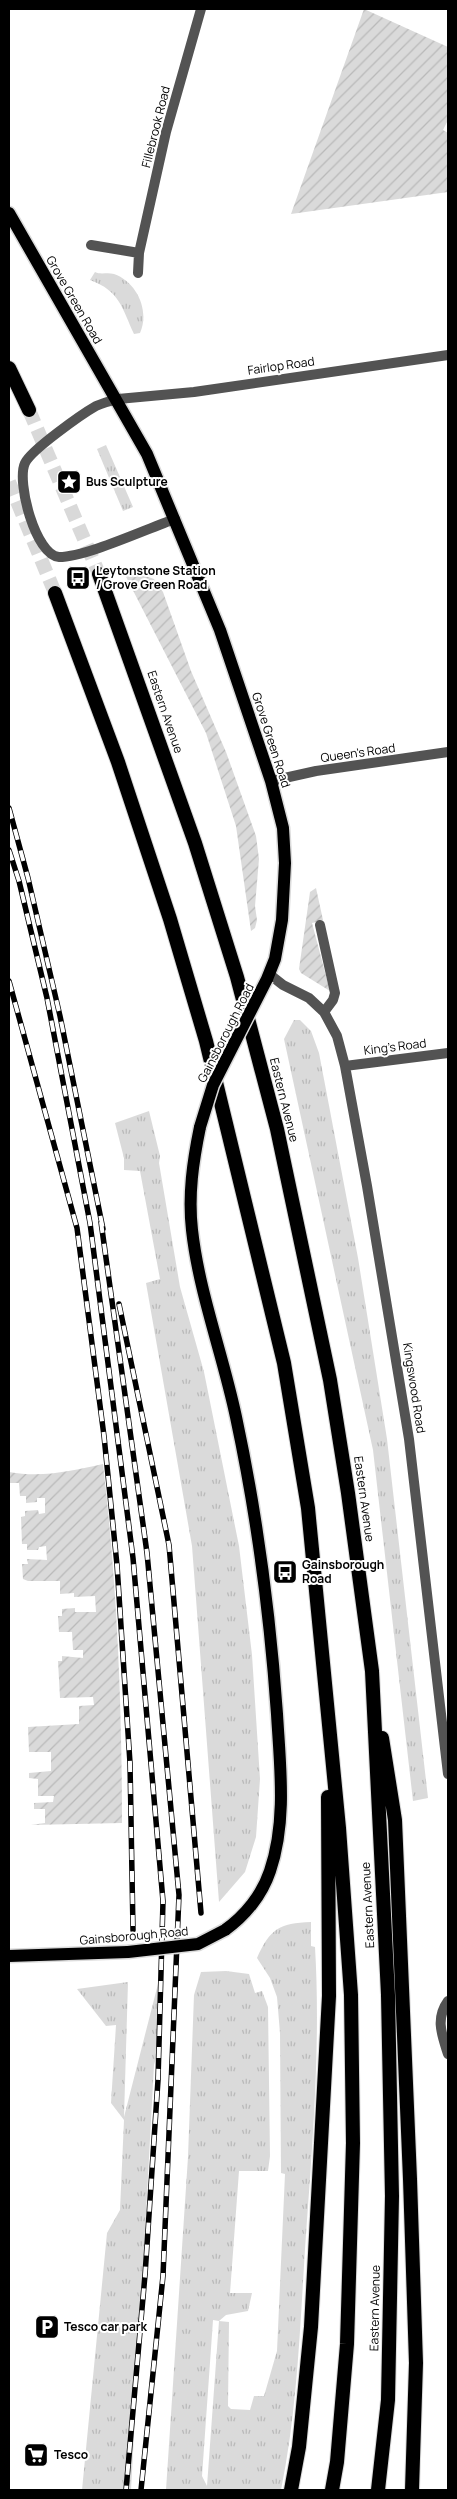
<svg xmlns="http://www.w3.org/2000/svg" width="457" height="2499" viewBox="0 0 457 2499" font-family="Manrope,sans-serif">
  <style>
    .grass { fill: url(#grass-tufts); fill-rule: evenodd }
    .garden { fill: url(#garden-furrows) }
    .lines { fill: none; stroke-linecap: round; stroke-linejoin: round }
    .trunk-tunnel { stroke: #d9d9d9; stroke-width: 14; stroke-dasharray: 14 7; stroke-linecap: butt }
    .primary-casing { stroke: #dbdbdb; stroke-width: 15 }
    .trunk-casing { stroke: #dbdbdb; stroke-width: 16 }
    .minor { stroke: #535353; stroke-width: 10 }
    .tertiary { stroke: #535353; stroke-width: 10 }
    .primary { stroke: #000; stroke-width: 12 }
    .trunk { stroke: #000; stroke-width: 14 }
    .rail-casing { stroke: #000; stroke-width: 5.5 }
    .rail { stroke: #fff; stroke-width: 4; stroke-dasharray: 11; stroke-linecap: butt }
    .primary-bridge-casing { stroke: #dbdbdb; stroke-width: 15; stroke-linecap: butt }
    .primary-bridge { stroke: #000; stroke-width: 12 }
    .labels { text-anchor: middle; stroke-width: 4; stroke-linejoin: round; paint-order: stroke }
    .street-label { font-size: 12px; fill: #000; stroke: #fff }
    .poi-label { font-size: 12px; font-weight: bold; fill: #000; stroke: #fff; text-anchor: start }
  </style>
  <defs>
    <pattern id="grass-tufts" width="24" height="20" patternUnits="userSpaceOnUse" patternTransform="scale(1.25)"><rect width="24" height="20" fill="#dadada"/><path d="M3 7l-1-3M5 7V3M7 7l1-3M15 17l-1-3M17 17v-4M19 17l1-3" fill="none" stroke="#b9b9b9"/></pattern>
    <pattern id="garden-furrows" width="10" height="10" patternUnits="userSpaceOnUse" patternTransform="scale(1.25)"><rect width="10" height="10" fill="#dadada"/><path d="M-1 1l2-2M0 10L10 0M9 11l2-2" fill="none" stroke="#b9b9b9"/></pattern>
  </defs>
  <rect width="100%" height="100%" fill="#fff"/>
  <path class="grass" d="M95 272C101 275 107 272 114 274 137 282 150 311 140 333L134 334C122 308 120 291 90 280Z
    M106 445 133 507 123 511 97 449Z
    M294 1020H300L311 1031 319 1053 358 1258 387 1439 428 1798 413 1801 373 1450 284 1039Z
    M149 1111 160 1156 159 1163 180 1287 204 1372 239 1546 252 1655 260 1779 256 1837 245 1872 219 1902 192 1546 146 1283 160 1279 140 1171 124 1170V1158L115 1123Z
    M311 1922V1946L315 1947C321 2047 312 2149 305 2249 300 2329 297 2412 281 2490H166L188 2157 194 1995 201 1972 226 1971 249 1974 255 1993 262 1991 268 2007 270 2156 268 2171H239L230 2293H252L248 2311 226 2315 219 2321 229 2322 228 2406 231 2409 250 2410 254 2396H264L277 2351 285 2174 281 2173 280 2033 277 1997 270 1978 257 1958C270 1929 279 1923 311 1922ZM213 2320 219 2321 207 2486 202 2476Z
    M159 1980 161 2039 154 2065 131 2490H82L107 2233 120 2210 124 2120 111 2103 116 2025 106 2026 77 1989 128 1982 124 2117Z"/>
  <path class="garden" d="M364 9 448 47V120L443 130 448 133V192L291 214Z
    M121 567 154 579 163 592 191 671 226 752 256 836 259 859 255 906 257 920 255 928 251 931 236 826 206 733Z
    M316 888 323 920 312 923 330 991 301 973 299 969 310 892Z
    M103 1464C117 1584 122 1703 122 1823L31 1825 45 1823V1809H34V1803L53 1802 54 1796H38V1779L29 1778V1773L51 1771V1752H29L28 1727 79 1724V1706L94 1705 93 1697 60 1698 58 1661H62V1656L83 1658V1650H73L72 1632H59L58 1616H62V1609L75 1608V1612H96L95 1596 74 1597V1593L60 1594V1581H28L23 1579 22 1564H28L27 1559 47 1560 46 1546 39 1547 38 1550H27V1544H22L21 1517 25 1516V1511L38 1510 39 1514 45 1513V1498H37V1502L26 1503V1496H20L19 1483H9V1472C42 1478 71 1471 103 1464Z"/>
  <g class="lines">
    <path class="trunk-tunnel" d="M29 410 99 574
      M9 482 55 593"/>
    <defs>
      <path id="primary" d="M9 213 147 454 220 630 271 781 283 828 285 863 282 920 275 959 267 979
        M200 1127C193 1161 188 1195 192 1230 199 1293 223 1355 236 1417 257 1515 270 1614 277 1714 280 1766 287 1821 270 1871 262 1895 245 1916 225 1930
        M9 1956 128 1952"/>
      <path id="trunk" d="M9 368 29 410
        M99 574 195 843 237 977 277 1129 330 1380 348 1493 372 1671 388 1995 392 2196 388 2400 378 2490
        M55 593 118 762 170 919 206 1041 284 1363 308 1508 339 1828 351 1995 353 2143 347 2344 337 2462 332 2490
        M382 1738 395 1820 410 2179 416 2363 412 2490
        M291 2490 299 2447 311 2327 329 1996 328 1797"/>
    </defs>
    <use href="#primary" class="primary-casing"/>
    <use href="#trunk" class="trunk-casing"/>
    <path class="minor" d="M91 245 139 253
      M138 273 139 253 166 132 201 9
      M118 399C110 401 103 403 96 406 82 414 31 450 25 463 16 482 36 556 59 557 86 557 146 529 175 519
      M271 781 316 771 448 752
      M320 925 335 993 333 1000 324 1012
      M269 974 283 985 309 998 324 1012 337 1036 345 1066 367 1186 409 1439 448 1774
      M345 1066 448 1053
      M448 2001C435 2019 442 2035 448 2054"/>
    <path class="tertiary" d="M118 399 194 392 448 355"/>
    <use href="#primary" class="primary"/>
    <use href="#trunk" class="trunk"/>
    <defs>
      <path id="rail" d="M9 808 28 878 60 1016 103 1229
        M9 850 19 881 47 998 90 1223 133 1558 163 1901 158 2080 145 2275 126 2490
        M9 981 77 1228 104 1436 117 1565 130 1763 133 1930
        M101 1222 147 1553 179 1895 163 2276 141 2490
        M119 1304 169 1545 201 1913"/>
    </defs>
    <use href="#rail" class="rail-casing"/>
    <use href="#rail" class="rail"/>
    <defs>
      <path id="primary-bridge" d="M200 1127 213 1085 267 979
        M128 1952 198 1944 225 1930"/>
    </defs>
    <use href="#primary-bridge" class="primary-bridge-casing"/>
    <use href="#primary-bridge" class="primary-bridge"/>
  </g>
  <defs>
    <symbol id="sight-square" viewBox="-11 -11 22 22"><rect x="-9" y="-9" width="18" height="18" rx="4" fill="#000" stroke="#fff"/><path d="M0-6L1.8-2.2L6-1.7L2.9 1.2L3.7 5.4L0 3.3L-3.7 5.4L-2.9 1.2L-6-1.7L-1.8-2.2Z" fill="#fff"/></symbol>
    <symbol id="bus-square" viewBox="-11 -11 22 22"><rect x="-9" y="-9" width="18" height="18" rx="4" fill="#000" stroke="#fff"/><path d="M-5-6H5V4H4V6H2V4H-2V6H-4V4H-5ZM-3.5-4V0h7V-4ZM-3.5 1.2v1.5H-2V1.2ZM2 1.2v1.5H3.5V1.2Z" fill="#fff"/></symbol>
    <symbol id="parking-square" viewBox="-11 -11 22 22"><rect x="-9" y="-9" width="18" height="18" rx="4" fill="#000" stroke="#fff"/><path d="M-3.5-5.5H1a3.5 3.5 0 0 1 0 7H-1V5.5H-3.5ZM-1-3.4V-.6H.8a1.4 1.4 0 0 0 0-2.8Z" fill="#fff"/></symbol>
    <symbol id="supermarket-square" viewBox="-11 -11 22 22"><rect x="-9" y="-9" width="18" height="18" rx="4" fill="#000" stroke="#fff"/><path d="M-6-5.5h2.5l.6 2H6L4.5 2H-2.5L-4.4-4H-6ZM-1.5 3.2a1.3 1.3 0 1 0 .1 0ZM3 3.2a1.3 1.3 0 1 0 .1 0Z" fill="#fff"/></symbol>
  </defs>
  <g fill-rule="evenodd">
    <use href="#sight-square" x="55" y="468" width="28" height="28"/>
    <use href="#bus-square" x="64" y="564" width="28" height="28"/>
    <use href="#bus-square" x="271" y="1558" width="28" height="28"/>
    <use href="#parking-square" x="33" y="2313" width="28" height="28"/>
    <use href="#supermarket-square" x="22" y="2441" width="28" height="28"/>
  </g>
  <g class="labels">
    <g class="street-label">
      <text transform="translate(156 127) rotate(-76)" y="4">Fillebrook Road</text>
      <text transform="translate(74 300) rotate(60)" y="4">Grove Green Road</text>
      <text transform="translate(281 366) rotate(-8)" y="4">Fairlop Road</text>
      <text transform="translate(165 712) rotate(71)" y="4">Eastern Avenue</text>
      <text transform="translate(271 740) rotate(72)" y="4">Grove Green Road</text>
      <text transform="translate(358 753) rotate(-8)" y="4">Queen's Road</text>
      <text transform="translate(226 1033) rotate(-63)" y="4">Gainsborough Road</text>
      <text transform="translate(395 1047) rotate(-7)" y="4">King's Road</text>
      <text transform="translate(284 1100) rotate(76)" y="4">Eastern Avenue</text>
      <text transform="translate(414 1388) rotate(81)" y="4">Kingswood Road</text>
      <text transform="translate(364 1499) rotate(82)" y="4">Eastern Avenue</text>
      <text transform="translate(368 1905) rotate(-93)" y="4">Eastern Avenue</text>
      <text transform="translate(134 1936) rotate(-5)" y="4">Gainsborough Road</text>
      <text transform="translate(375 2308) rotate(-89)" y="4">Eastern Avenue</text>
    </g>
    <g class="poi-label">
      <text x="86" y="486">Bus Sculpture</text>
      <text x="96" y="575">Leytonstone Station<tspan x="96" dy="14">/ Grove Green Road</tspan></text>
      <text x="302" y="1569">Gainsborough<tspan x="302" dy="14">Road</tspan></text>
      <text x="64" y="2331">Tesco car park</text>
      <text x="54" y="2459">Tesco</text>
    </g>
  </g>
  <rect width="457" height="2499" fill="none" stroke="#000000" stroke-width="20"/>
</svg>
